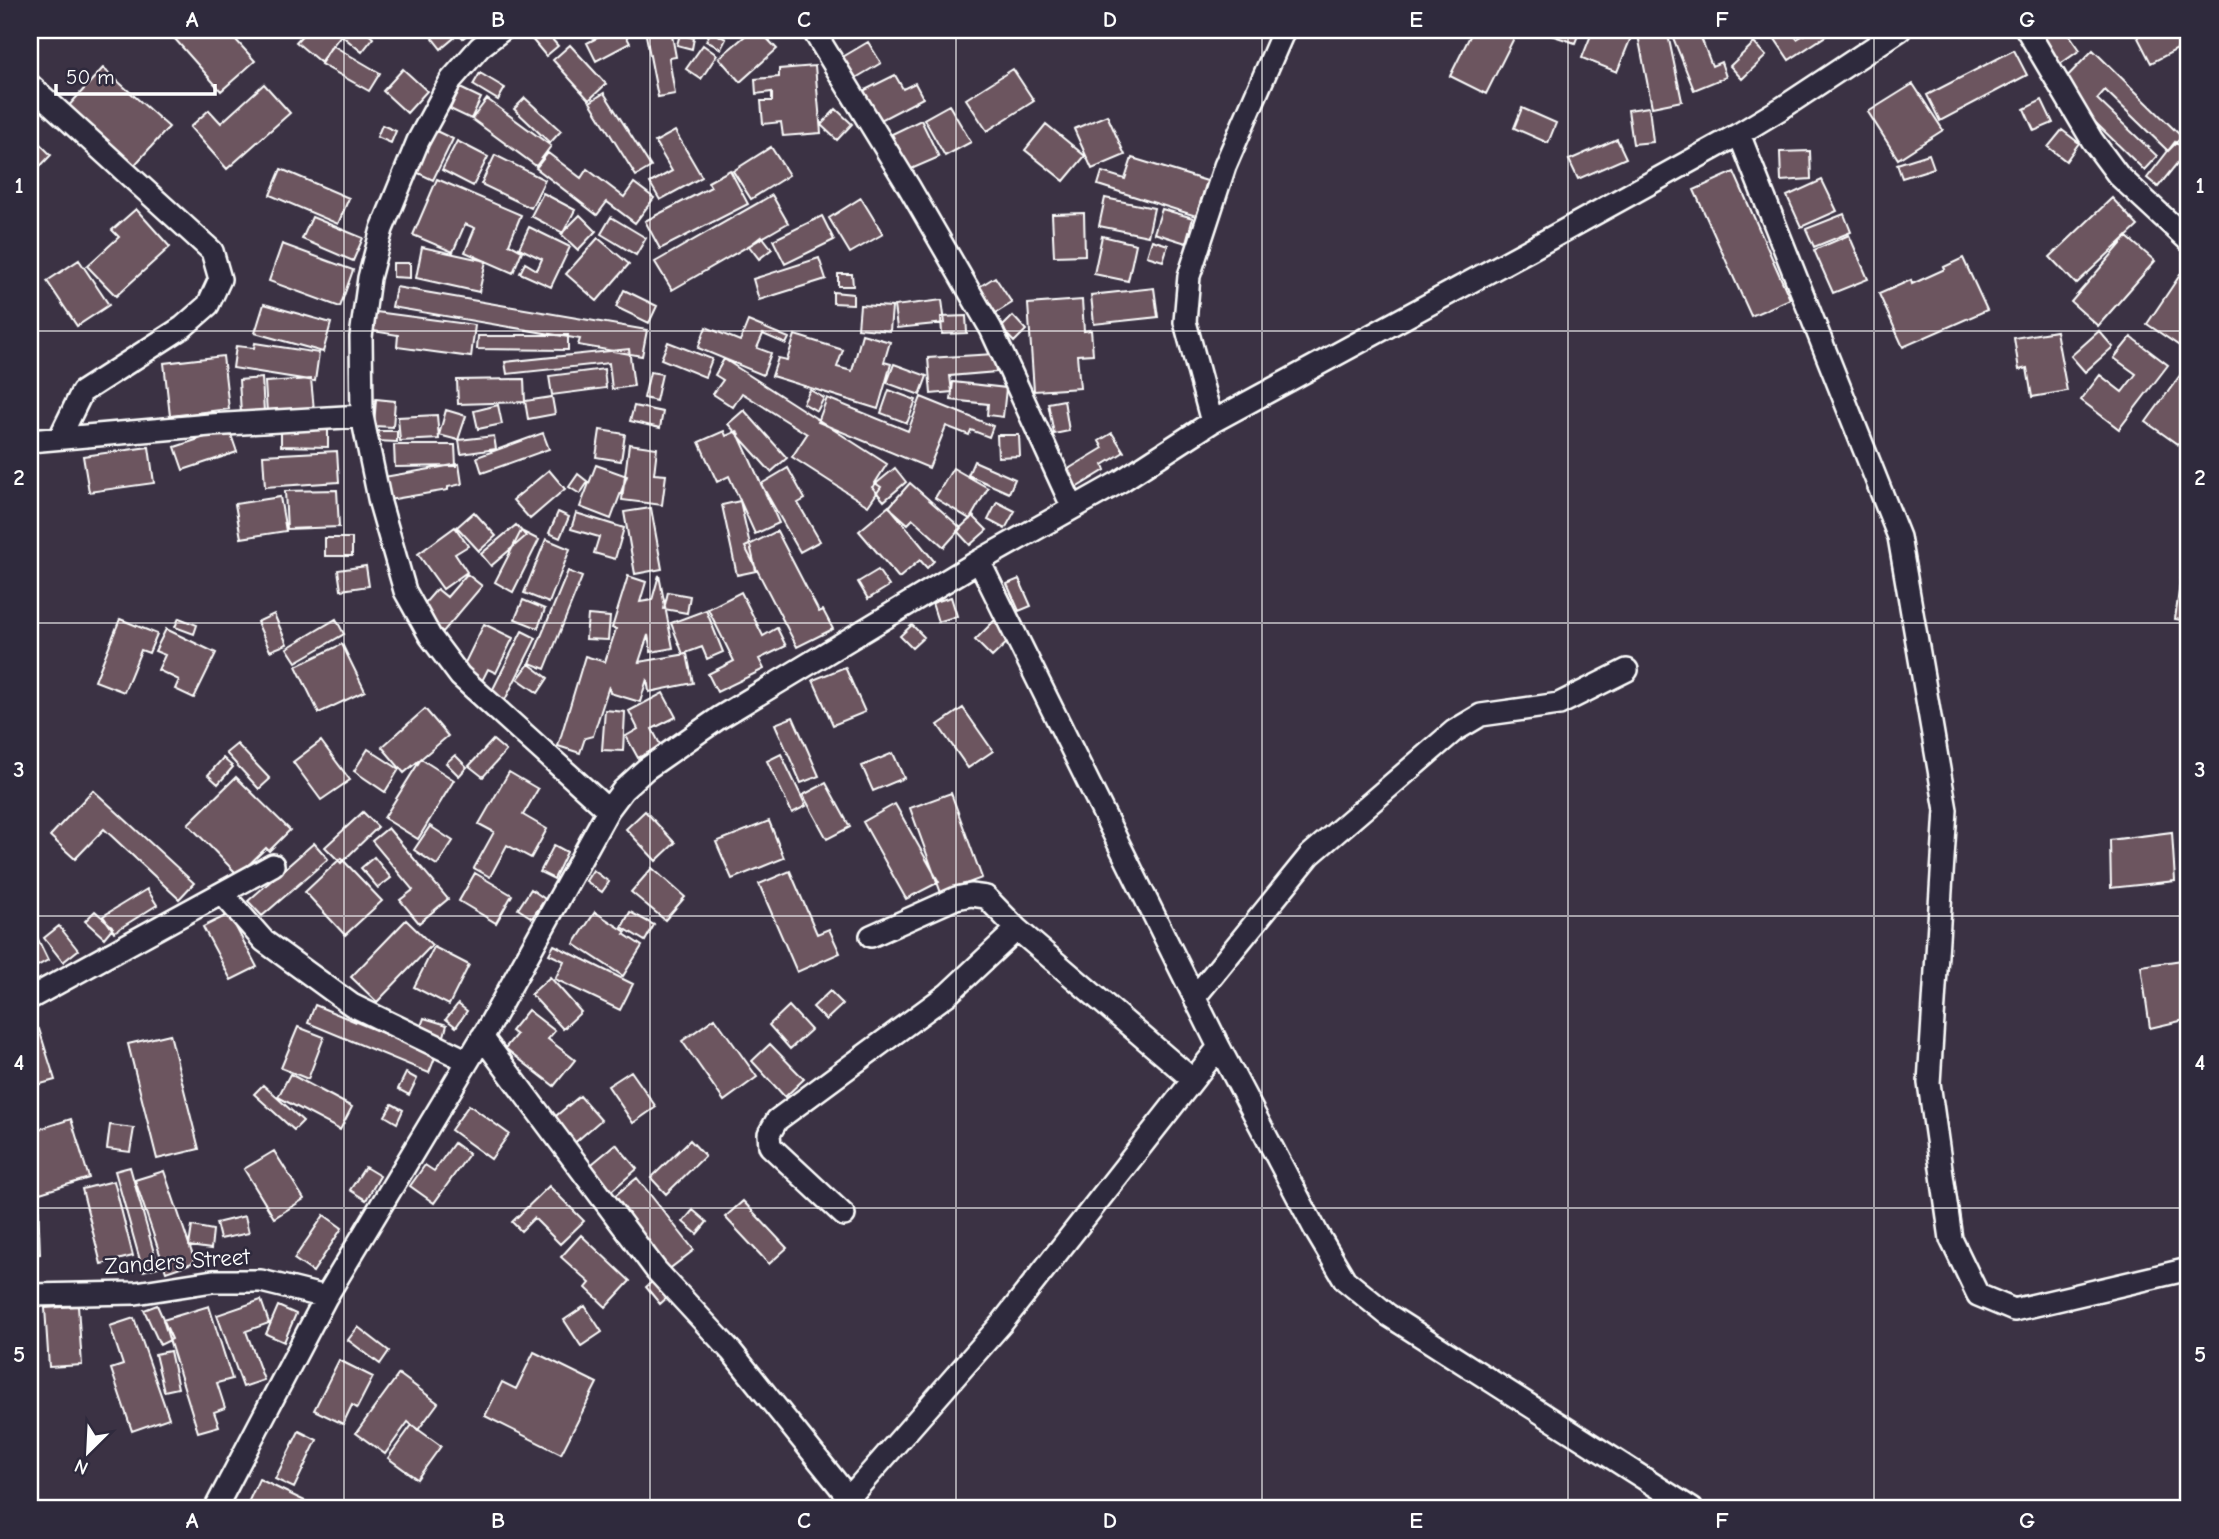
<svg xmlns="http://www.w3.org/2000/svg" width="2219" height="1539" viewBox="0 0 2219 1539" font-family="'Comic Neue',sans-serif">
  <style>
    .building { fill: #6c545e; stroke: #fff; stroke-width: 2 }
    .lines { fill: none; stroke-linecap: round; stroke-linejoin: round }
    .street-casing { stroke: #fff; stroke-width: 26 }
    .street { stroke: #2f2a3d; stroke-width: 21 }
    .grid { fill: none; stroke: #fff; stroke-width: 2; stroke-opacity: 0.55 }
    .labels { text-anchor: middle; stroke-width: 5; stroke-linejoin: round; paint-order: stroke }
    .street-label { font-size: 23px; fill: #fff; stroke: #2f2a3d }
    .neatline { fill: none; stroke: #fff; stroke-width: 2.5 }
    .grid-label { font-size: 23px; text-anchor: middle; font-weight: bold; fill: #fff }
  </style>
  <rect width="100%" height="100%" fill="#3b3244"/>
  <filter id="ink" filterUnits="userSpaceOnUse"><feTurbulence type="fractalNoise" baseFrequency=".0143" numOctaves="2"/><feDisplacementMap in="SourceGraphic" scale="14" xChannelSelector="R" yChannelSelector="G"/><feConvolveMatrix kernelMatrix="1 2 1 2 8 2 1 2 1" color-interpolation-filters="sRGB"/></filter>
  <g filter="url(#ink)">
    <path class="building" d="M167 30H227L255 61 221 91Z
      M307 30H364L373 38 362 52 341 35 320 62 296 42Z
      M426 30H448L454 38 441 49Z
      M456 30H473L463 38Z
      M540 30H544L558 46 546 56 531 38Z
      M593 30H623L630 43 596 61 587 43 597 38Z
      M645 30H671L676 57 669 58 675 94 658 97Z
      M752 30H759L777 49 740 82 719 58Z
      M1473 30H1507L1516 34 1486 94 1450 76Z
      M1546 30H1580L1575 43 1545 33Z
      M1593 30H1634L1617 72 1582 58Z
      M1637 30H1667L1682 101 1652 107Z
      M1670 30H1698L1712 66 1721 62 1726 77 1694 90Z
      M1769 30H1791L1797 39 1812 30H1827L1830 33 1789 60Z
      M2043 30H2066L2080 50 2053 69 2031 38Z
      M2134 30H2189V43L2151 63Z
      M711 31 726 39 721 49 706 41Z
      M680 34 694 38 692 49 677 45Z
      M868 42 881 63 854 79 841 58Z
      M1754 43 1766 56 1742 79 1730 66Z
      M332 45 380 73 369 91 321 64Z
      M570 45 606 84 589 100 553 60Z
      M703 45 717 55 701 79 686 69Z
      M2014 50 2027 75 1940 121 1927 95Z
      M2093 50 2182 137 2168 151 2105 90 2097 99 2157 156 2144 170 2058 86Z
      M815 66 821 133 783 136 781 122 763 124 761 101H772V92L756 94 755 79 779 77V69Z
      M103 68 169 127 131 169 65 110Z
      M403 69 427 91 407 113 383 91Z
      M1013 69 1034 101 987 131 966 99Z
      M480 73 505 88 498 100 473 85Z
      M895 75 903 89 915 83 923 98 877 122 861 92Z
      M264 84 290 113 227 169 190 127 209 110 221 123Z
      M1913 84 1943 130 1898 159 1868 112Z
      M460 88 481 98 471 119 450 109Z
      M604 93 651 167 636 176 590 102Z
      M525 98 561 131 550 143 514 109Z
      M487 99 551 146 536 166 472 119Z
      M2042 100 2053 123 2034 131 2024 109Z
      M949 105 971 142 945 156 924 119Z
      M1649 107 1653 142 1633 144 1628 110Z
      M1522 108 1556 123 1548 143 1514 128Z
      M836 109 852 124 837 140 821 125Z
      M1107 115 1125 155 1092 169 1074 129Z
      M921 120 939 157 909 170 892 134Z
      M1046 124 1085 156 1064 181 1025 150Z
      M382 125 396 131 391 143 377 137Z
      M434 130 453 139 433 180 414 171Z
      M2062 130 2079 143 2066 161 2048 147Z
      M675 131 702 177 660 200 650 183 672 171 655 142Z
      M30 134 51 155 30 177Z
      M1617 139 1626 158 1578 179 1569 160Z
      M457 141 488 157 473 186 442 170Z
      M2175 142 2187 151 2158 187 2147 178Z
      M771 147 789 175 751 199 733 171Z
      M1810 151 1811 179 1781 181 1780 152Z
      M548 153 581 178 587 169 624 197 634 183 654 198 635 223 607 202 597 215 536 168Z
      M1929 154 1934 168 1902 178 1897 164Z
      M495 155 545 180 531 208 481 184Z
      M1132 158 1207 181 1196 216 1098 185 1102 172 1125 179Z
      M281 169 349 198 338 224 270 195Z
      M730 170 748 204 660 249 645 221 711 187 708 182Z
      M1734 172 1790 299 1751 316 1694 190Z
      M437 179 521 215 509 244 522 251 513 273 465 252 475 228 465 224 453 252 413 235Z
      M1822 180 1837 211 1801 227 1787 196Z
      M543 193 575 210 563 233 531 216Z
      M772 195 788 223 672 290 655 262Z
      M861 198 883 234 850 253 829 218Z
      M1105 198 1154 208 1148 236 1099 226Z
      M2112 198 2138 226 2076 284 2050 257Z
      M136 209 170 247 116 296 87 266 119 237 112 230Z
      M1162 209 1193 218 1186 243 1154 233Z
      M1084 213 1085 255 1054 256 1052 214Z
      M1844 214 1851 232 1814 247 1806 229Z
      M580 215 596 231 578 250 561 234Z
      M822 216 834 240 785 264 773 240Z
      M312 217 363 238 353 261 302 239Z
      M611 217 646 238 636 255 601 234Z
      M529 227 570 247 551 287 520 273 525 263 537 270 542 259 519 248Z
      M1849 235 1868 279 1833 293 1814 250Z
      M762 236 772 249 759 259 749 246Z
      M1102 236 1136 244 1128 281 1094 274Z
      M2127 237 2155 261 2098 326 2071 302Z
      M598 238 629 264 597 301 566 274Z
      M1152 240 1168 245 1163 261 1147 256Z
      M282 244 353 270 340 307 269 281Z
      M422 247 486 261 479 292 416 278Z
      M819 258 826 279 759 300 753 279Z
      M1963 258 1987 310 1903 347 1879 294 1911 280 1912 284 1945 269 1944 267Z
      M79 260 109 305 77 326 47 281Z
      M393 263H410V278L393 277Z
      M2186 266 2189 269V341L2184 349 2147 324Z
      M838 274H852L853 286H838Z
      M995 277 1012 303 996 313 979 287Z
      M396 287 647 330 642 356 578 345 580 339 392 307Z
      M1154 288 1158 317 1094 324 1091 295Z
      M624 290 657 306 649 323 616 307Z
      M833 292 853 294V304L833 303Z
      M942 300 945 323 897 328 894 306Z
      M1082 300 1084 331 1091 330 1093 354 1077 355 1080 388 1034 391 1028 304Z
      M264 304 331 323 323 352 255 333Z
      M860 305 892 307 890 331 858 328Z
      M376 312 475 325 471 357 397 347 398 335 373 331Z
      M966 316 967 333 942 334 941 317Z
      M1013 316 1026 330 1014 342 1001 328Z
      M748 321 789 338 786 344 763 334 757 348 771 353 763 375 698 348 706 327 740 341Z
      M2056 331 2067 391 2032 397 2027 368 2019 370 2014 338Z
      M2099 331 2113 347 2085 372 2071 356Z
      M862 334 890 342 884 362 891 364 878 409 772 376 778 358 787 360 795 335 843 350 837 367 852 371Z
      M517 335H568V350L477 349 478 336H517Z
      M2131 337 2168 365 2119 429 2081 400 2100 375 2122 392 2136 374 2114 358Z
      M668 342 712 359 705 377 661 359Z
      M255 343 319 353 315 381 233 368 236 346 254 348Z
      M629 349 634 386 612 389 609 363 507 374 505 362Z
      M994 354 996 372 950 376 952 392 931 394 928 358Z
      M223 356 229 409 170 416 164 363Z
      M724 359 887 464 875 483 881 487 868 506 792 457 807 434 742 393 733 407 713 394 723 380 715 375Z
      M2189 363V433L2180 446 2146 422Z
      M894 364 927 376 920 395 887 383Z
      M604 369 606 388 552 395 549 376Z
      M650 372 662 374 656 401 644 398Z
      M262 378 264 412 241 413 239 380Z
      M311 379 314 410 267 413 265 382Z
      M524 379 525 402 458 404 457 380Z
      M953 382 1006 388 1003 417 987 415 988 404 951 400Z
      M810 390 824 398 817 411 803 403Z
      M889 390 916 400 907 423 881 413Z
      M552 397 555 414 528 419 525 401Z
      M921 397 993 426 989 437 971 430 969 435 946 426 929 468 818 422 827 398 908 431Z
      M376 399 395 401 393 427 374 426Z
      M1064 400 1069 431 1054 434 1048 403Z
      M498 405 502 424 478 429 474 411Z
      M634 406 663 412 660 428 630 421Z
      M446 410 466 416 458 440 439 435Z
      M744 410 787 458 771 472 728 424Z
      M437 415 439 439 400 441 398 417Z
      M281 422 328 423V447L281 446Z
      M229 429 237 452 183 470 175 447Z
      M600 430 625 434 621 461 596 457Z
      M376 431H397V442L376 441Z
      M724 431 726 436 737 431 779 523 755 534 729 476 717 482 699 442Z
      M543 433 549 449 482 473 477 457Z
      M1112 433 1124 452 1103 465 1105 470 1071 491 1060 474 1103 448 1099 441Z
      M997 435H1019L1020 456 998 457Z
      M494 436 496 449 461 454 459 440Z
      M629 444 657 448 654 474 666 475 662 505 622 500Z
      M394 445H455L456 466 395 467Z
      M149 447 154 483 89 492 83 456Z
      M337 451 339 482 265 487 263 455Z
      M974 461 1015 479 1009 493 968 475Z
      M459 464 462 484 448 487V490L388 500 384 477Z
      M596 465 627 476 611 519 580 507Z
      M788 468 805 499 798 503 820 541 800 552 761 484Z
      M895 468 906 482 884 501 872 487Z
      M953 468 988 488 970 519 935 498Z
      M549 470 565 489 530 519 513 500Z
      M578 474 588 482 580 494 569 487Z
      M910 483 961 528 944 547 913 519 908 524 889 507Z
      M337 490 339 527 287 529 285 491Z
      M280 497 286 531 241 538 235 504Z
      M740 501 756 571 737 575 722 505Z
      M997 502 1015 511 1005 529 988 520Z
      M889 506 934 561 927 568 920 560 899 578 859 531Z
      M651 508 662 569 635 574 624 512Z
      M474 512 496 536 479 551 457 527Z
      M558 512 569 517 560 538 549 533Z
      M576 513 624 528 615 559 594 553 599 537 571 529Z
      M973 516 987 530 970 545 957 531Z
      M2189 522V621L2175 619Z
      M516 525 526 536 491 566 481 554Z
      M455 527 468 546 455 554 467 572 443 589 418 554Z
      M521 531 539 540 513 592 495 582Z
      M777 531 819 612 823 610 833 629 797 647 745 547Z
      M325 538H352V556H325Z
      M546 539 570 549 549 603 524 593Z
      M366 566 369 586 341 590 338 570Z
      M878 570 889 586 868 599 858 582Z
      M568 571 582 577 545 669 530 663Z
      M467 574 482 586 443 632 417 612 437 589 447 597Z
      M659 575 673 648 651 652 648 635 639 662 687 654 693 683 649 692 647 679 640 702 610 693 609 686 593 736 585 738 580 753 558 746 585 656 605 662 616 629 612 628 628 576 646 582 640 602 652 600Z
      M1019 579 1031 606 1019 611 1007 584Z
      M668 592 690 596 687 613 664 609Z
      M741 592 763 636 777 628 786 646 759 659 764 669 717 692 708 674 734 661 708 609Z
      M951 597 957 616 938 622 932 603Z
      M523 600 545 609 538 628 515 619Z
      M706 610 723 652 707 659 702 647 683 654 671 623Z
      M274 614 287 644 270 651 257 622Z
      M588 615 610 617 608 640 586 639Z
      M179 618 197 625 194 634 175 627Z
      M120 619 157 634 149 653 141 650 124 692 95 681Z
      M336 619 344 634 296 662 287 648Z
      M996 619 1013 637 992 657 975 640Z
      M484 624 513 638 496 673 488 669 477 691 456 681Z
      M912 625 924 637 912 648 900 636Z
      M166 629 216 653 194 698 175 689 179 680 158 670 165 655 155 651Z
      M522 631 536 638 499 712 485 705Z
      M342 644 365 691 319 713 296 666Z
      M529 664 548 678 538 693 518 679Z
      M845 667 865 712 833 725 813 680Z
      M663 693 676 717 652 729 661 746 638 758 626 736 638 729 629 711Z
      M963 708 993 751 968 768 938 725Z
      M425 709 448 736 404 773 382 747Z
      M605 710 625 712 623 751 602 750Z
      M793 717 819 776 801 783 775 724Z
      M493 740 506 751 483 777 469 766Z
      M321 741 350 780 321 800 293 762Z
      M237 744 270 779 259 789 226 753Z
      M368 749 399 769 385 792 354 771Z
      M893 753 904 778 873 791 862 766Z
      M781 754 806 806 792 813 767 761Z
      M455 755 467 767 459 776 446 763Z
      M223 758 233 767 218 784 208 775Z
      M421 759 454 780 418 839 384 818Z
      M509 772 538 789 523 815 547 829 531 858 507 845 490 877 474 868 494 832 479 824Z
      M236 777 290 830 269 851 266 848 238 875 188 824Z
      M826 783 850 827 827 839 803 795Z
      M93 790 194 883 179 899 104 829 75 859 50 836Z
      M951 793 982 878 941 893 910 808Z
      M895 804 939 882 906 899 863 822Z
      M645 811 675 843 656 861 626 829Z
      M363 812 378 827 341 863 325 847Z
      M769 821 784 858 732 879 716 842Z
      M430 826 453 841 437 865 414 850Z
      M388 828 448 899 419 923 400 900 413 890 372 841Z
      M2172 832 2175 881 2111 888 2110 840Z
      M314 843 328 859 262 916 248 901Z
      M554 845 567 852 554 879 540 872Z
      M374 857 391 878 378 888 361 868Z
      M341 858 382 901 345 935 305 892Z
      M652 868 685 897 665 920 631 892Z
      M593 870 609 882 602 892 586 881Z
      M790 871 817 934 829 929 840 953 797 972 759 884Z
      M475 873 512 895 496 923 459 901Z
      M147 889 157 905 114 932 103 916Z
      M531 889 545 899 532 918 518 909Z
      M95 911 113 927 104 938 85 921Z
      M595 912 626 932 624 934 642 946 623 976 574 944Z
      M630 912 654 925 645 941 622 927Z
      M229 914 257 967 231 980 203 927Z
      M406 920 432 945 377 1002 351 977Z
      M30 923 48 960 30 970Z
      M59 926 78 950 63 962 44 938Z
      M554 945 633 984 620 1010 555 979 564 961 549 954Z
      M434 947 469 965 449 1005 414 987Z
      M2189 959V1019L2150 1028 2141 966Z
      M550 977 581 1012 563 1029 531 994Z
      M830 991 843 1004 826 1020 813 1007Z
      M458 1004 467 1011 456 1027 446 1019Z
      M315 1005 436 1055 429 1073 308 1023Z
      M789 1006 811 1030 790 1049 769 1025Z
      M528 1010 555 1031 548 1039 575 1060 554 1086 505 1048 516 1035 511 1031Z
      M424 1018 447 1025 444 1036 420 1029Z
      M715 1018 757 1077 724 1101 682 1041Z
      M298 1027 324 1037 308 1079 281 1068Z
      M39 1029 55 1080 30 1087V1032Z
      M170 1034 199 1149 157 1159 128 1044Z
      M770 1044 804 1079 785 1097 752 1061Z
      M631 1071 656 1107 633 1123 608 1086Z
      M406 1073 417 1079 409 1095 398 1089Z
      M290 1074 352 1107 340 1130 278 1097Z
      M263 1085 303 1121 294 1130 254 1094Z
      M580 1096 601 1120 571 1146 550 1121Z
      M392 1104 403 1110 397 1123 385 1116Z
      M469 1105 509 1134 491 1159 451 1130Z
      M71 1119 89 1178 40 1193 30 1160V1132Z
      M110 1125 134 1128 130 1152 107 1149Z
      M690 1140 705 1156 666 1194 651 1178Z
      M454 1143 469 1154 434 1203 410 1186 425 1165 434 1171Z
      M616 1144 637 1169 609 1193 587 1168Z
      M274 1151 304 1199 274 1218 244 1169Z
      M130 1167 158 1267 143 1271 115 1171Z
      M365 1167 380 1176 366 1200 350 1190Z
      M164 1171 195 1262 166 1272 135 1180Z
      M637 1178 694 1250 664 1273 607 1202Z
      M114 1181 133 1256 101 1264 82 1189Z
      M549 1186 584 1221 560 1244 534 1218 521 1231 512 1222Z
      M38 1200 40 1254 30 1255V1201Z
      M743 1201 787 1248 769 1264 725 1217Z
      M693 1210 707 1222 697 1234 683 1222Z
      M324 1215 342 1228 313 1272 294 1259Z
      M245 1216 249 1233 220 1239 216 1223Z
      M192 1226 213 1230 211 1249 189 1246Z
      M581 1235 630 1281 606 1307 586 1288 590 1283 561 1257Z
      M655 1279 669 1296 660 1304 646 1287Z
      M261 1300 269 1323 246 1331 264 1380 243 1387 217 1315Z
      M157 1305 172 1339 160 1345 144 1310Z
      M78 1306 82 1365 49 1367 45 1308Z
      M209 1306 232 1379 217 1383 225 1408 214 1412 219 1426 198 1432 163 1320Z
      M278 1306 296 1314 284 1342 266 1334Z
      M585 1306 602 1332 581 1346 564 1320Z
      M134 1318 169 1418 132 1431 111 1369 123 1365 110 1326Z
      M358 1327 389 1351 380 1364 348 1340Z
      M170 1351 178 1388 164 1391 155 1354Z
      M534 1352 597 1383 561 1454 485 1416 502 1382 516 1389Z
      M339 1360 373 1377 357 1408 352 1405 343 1424 314 1410Z
      M399 1374 438 1403 418 1430 408 1422 385 1454 356 1433Z
      M412 1425 441 1446 417 1479 388 1458Z
      M299 1431 317 1440 294 1488 275 1479Z
      M259 1479 309 1503 306 1509H245Z"/>
    <g class="lines">
      <defs>
        <path id="street" d="M502 30 480 47 451 80 418 141 382 229 369 278 361 337 362 416 380 503 405 591 430 636 460 676 608 810
          M813 30 909 187 991 329 1073 508
          M2027 30 2092 140 2118 175 2189 241
          M30 85 212 251 220 279 208 305 183 327 82 392 60 437
          M1739 134 1899 537 1946 810 1929 1083 1951 1239 1978 1295 2014 1310 2189 1269
          M1212 422 1185 322 1189 276 1225 166 1284 30
          M30 441 210 425 362 416
          M979 561 1219 1047 1317 1233 1345 1280 1388 1315 1692 1509
          M222 893 264 941 352 1005 468 1061
          M871 936 956 898 971 895 986 897 1017 929
          M1195 997 1310 855 1454 731 1481 715 1559 704 1627 670
          M30 998 273 865
          M482 1037 656 1270 731 1351 849 1498
          M844 1215 770 1146 769 1134 777 1120 948 994 1017 929 1193 1080
          M30 1295 136 1293 213 1281H261L326 1297
          M215 1509 326 1297 486 1031 608 810 623 790 646 769 719 718 979 561 1121 481 1212 422 1529 250 1739 134 1782 108 1900 30
          M839 1509 1002 1323 1219 1047"/>
      </defs>
      <use href="#street" class="street-casing"/>
      <use href="#street" class="street"/>
    </g>
  </g>
  <path class="grid" d="M344 30V1509M650 30V1509M956 30V1509M1262 30V1509M1568 30V1509M1874 30V1509M30 331H2189M30 623H2189M30 916H2189M30 1208H2189"/>
  <g class="labels">
    <g class="street-label">
      <text transform="translate(177 1261) rotate(-4)" y="8">Zanders Street</text>
    </g>
  </g>
  <rect width="2219" height="1539" fill="none" stroke="#2f2a3d" stroke-width="77"/>
  <g transform="translate(88 1452) rotate(204)" stroke="#2f2a3d" stroke-width="5" paint-order="stroke">
  <path d="M0-5L12 26L0 18L-12 26Z" fill="#ffffff"/>
  <text y="-10" font-size="19" font-weight="bold" text-anchor="middle" fill="#ffffff">N</text>
  </g>
  <path d="M56 84v10h159v-10" fill="none" stroke="#ffffff" stroke-width="3.5"/>
  <text x="66" y="84" font-size="21" fill="#ffffff" stroke="#2f2a3d" stroke-width="5" paint-order="stroke">50 m</text>
  <rect x="38" y="38" width="2142" height="1462" class="neatline"/>
  <g class="grid-label">
    <text x="192" y="27">A</text>
    <text x="498" y="27">B</text>
    <text x="804" y="27">C</text>
    <text x="1110" y="27">D</text>
    <text x="1416" y="27">E</text>
    <text x="1722" y="27">F</text>
    <text x="2027" y="27">G</text>
    <text x="19" y="193">1</text>
    <text x="2200" y="193">1</text>
    <text x="19" y="485">2</text>
    <text x="2200" y="485">2</text>
    <text x="19" y="777">3</text>
    <text x="2200" y="777">3</text>
    <text x="19" y="1070">4</text>
    <text x="2200" y="1070">4</text>
    <text x="19" y="1362">5</text>
    <text x="2200" y="1362">5</text>
    <text x="192" y="1528">A</text>
    <text x="498" y="1528">B</text>
    <text x="804" y="1528">C</text>
    <text x="1110" y="1528">D</text>
    <text x="1416" y="1528">E</text>
    <text x="1722" y="1528">F</text>
    <text x="2027" y="1528">G</text>
  </g>
</svg>
